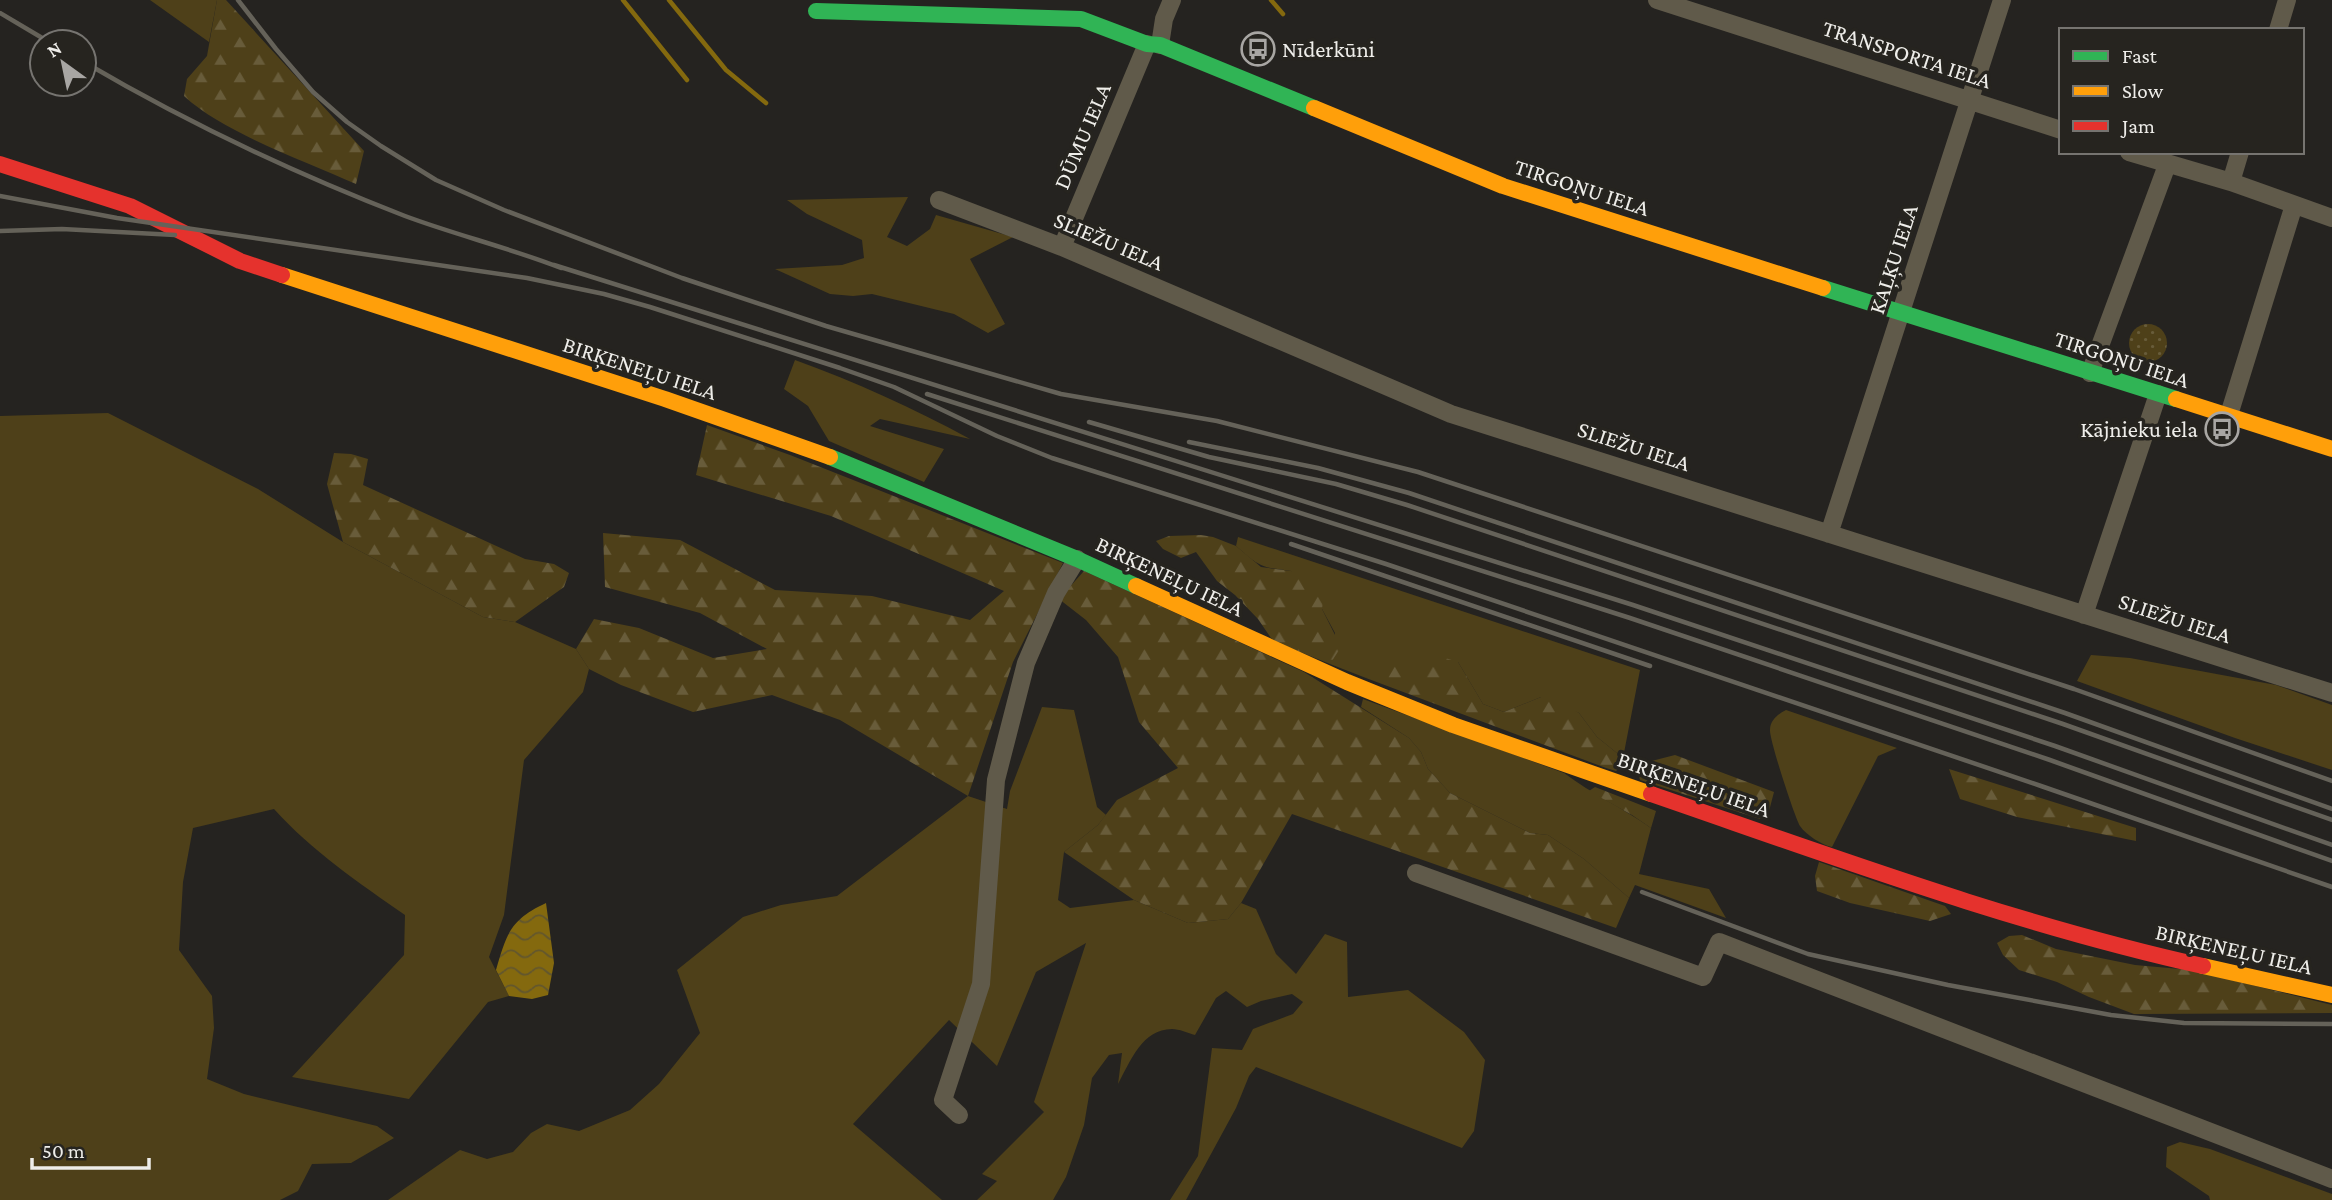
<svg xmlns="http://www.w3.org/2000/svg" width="2332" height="1200" viewBox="0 0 2332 1200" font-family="'Crimson Pro',serif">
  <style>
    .green { fill: #4e4019 }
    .forest { fill: url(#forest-firs) }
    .park { fill: url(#park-dots) }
    .water { fill: url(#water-waves) }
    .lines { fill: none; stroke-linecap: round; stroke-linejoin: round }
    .stream { stroke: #84690e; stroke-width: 4.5 }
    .street { stroke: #605a4a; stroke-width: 18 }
    .fast { stroke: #30b455; stroke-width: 16 }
    .slow { stroke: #ff9f0a; stroke-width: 16 }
    .jam { stroke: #e5322d; stroke-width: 16 }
    .rail { stroke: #656259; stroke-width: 4.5 }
    .labels { text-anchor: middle; stroke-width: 7; stroke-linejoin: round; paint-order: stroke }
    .poi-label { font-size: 23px; fill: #eeede9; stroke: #26241f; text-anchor: start }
    .street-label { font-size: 23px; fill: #eeede9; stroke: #26241f }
  </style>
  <defs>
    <pattern id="forest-firs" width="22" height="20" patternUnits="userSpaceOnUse" patternTransform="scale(1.75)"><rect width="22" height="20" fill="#4e4019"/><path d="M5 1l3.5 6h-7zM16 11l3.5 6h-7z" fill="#685c3a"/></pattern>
    <pattern id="park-dots" width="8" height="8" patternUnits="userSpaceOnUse" patternTransform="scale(1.75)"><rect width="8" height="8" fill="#4e4019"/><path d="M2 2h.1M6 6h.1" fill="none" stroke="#685c3a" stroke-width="1.8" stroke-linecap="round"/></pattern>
    <pattern id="water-waves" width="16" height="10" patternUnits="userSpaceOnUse" patternTransform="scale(1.75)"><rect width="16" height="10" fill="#84690e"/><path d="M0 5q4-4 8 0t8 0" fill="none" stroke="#62562d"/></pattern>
  </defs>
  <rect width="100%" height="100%" fill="#252320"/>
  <path class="green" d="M150 0H217L209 42Z
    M908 197 887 237 907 246 930 229 936 215 1013 237 970 259 1005 324 988 333 954 314 872 294 853 296 830 294 775 269 842 265 864 258 862 240 807 214 787 200Z
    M795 360C856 382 913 408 970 439L880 419 870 426 944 449 924 482 829 441 808 406 784 389Z
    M108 413 258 489 343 542 483 617 515 622 576 649 589 669 583 692 524 760 504 915 489 957 509 996 488 1002 409 1099 292 1077 404 955 405 915C359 883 312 851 274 809L193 828 183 882 179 950 212 996 214 1028 207 1079 244 1094 377 1126 394 1138 351 1163 312 1164 298 1191 280 1200H0V416Z
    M1238 537 1640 670 1623 758 1597 737 1579 713 1541 697 1504 712 1483 704 1458 662 1366 678 1330 664 1335 633 1322 609 1291 571C1260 567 1260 567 1236 546Z
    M2091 655 2130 658 2276 685 2332 705V770L2235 738 2077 681Z
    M1363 699 1564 773C1592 794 1623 808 1651 828L1639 874 1709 889 1726 918 1635 885 1629 898 1584 859 1548 835 1530 833 1450 793 1428 769 1421 752 1409 738 1361 707Z
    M1042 707 1074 710 1097 807 1106 815 1098 825 1064 852 1058 900 1070 908 1134 900 1188 923 1228 919 1241 903 1256 909 1276 954 1296 974 1325 934 1347 942 1348 997 1408 990 1464 1032 1485 1060 1474 1131 1462 1148 1256 1067 1249 1076 1236 1108 1186 1200H1170L1198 1156 1212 1048 1242 1050 1253 1029 1293 1014 1303 1002 1292 994 1261 1001 1247 1007 1226 991 1216 998 1195 1035C1188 1033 1179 1029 1172 1029 1142 1029 1130 1062 1118 1084L1122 1053 1109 1055 1092 1078 1084 1125 1066 1177 1053 1200H977L997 1181 982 1174 1044 1112 1034 1102 1086 943 1036 972 997 1066 949 1020 853 1124 942 1200H388L460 1150 487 1159 513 1152 531 1133 547 1124 579 1131 630 1110 659 1084 700 1033 677 970 743 917 781 905 837 896 968 796 1007 809 1010 791Z
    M1786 710 1897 748 1878 756 1832 847C1822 845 1806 835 1800 826 1795 818 1769 739 1770 730 1770 720 1778 714 1786 710Z
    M2180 1142 2210 1149 2332 1194V1200H2210L2209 1196 2166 1167 2167 1147Z"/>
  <path class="forest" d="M217 0H226L364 151 356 184C305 161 224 133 184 96L187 79 207 56Z
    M707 425 790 455 1063 563 1013 662 968 796 840 720 772 695 693 712 621 685 589 669 576 649 594 619 639 628 713 658 767 649 700 613 605 587 603 533 680 540 775 590 872 596 970 620 1004 591 831 516 696 475Z
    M334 453 351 454 368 459 363 485 525 559 554 564 569 573 564 587 515 622 483 617 343 542 327 484Z
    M1201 535 1213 537 1236 546 1261 567 1291 571 1325 585 1322 609 1341 647 1330 664 1273 641 1258 619 1235 595 1217 581 1196 552 1181 558 1163 549 1156 541 1169 536Z
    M1084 571 1304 672 1409 738 1421 752 1428 769 1450 793 1530 833 1548 835 1584 859 1629 898 1616 928 1292 814 1241 903 1228 919 1188 923 1134 900 1064 852 1098 825 1117 800 1178 768 1139 722 1118 657 1086 620 1059 599Z
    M1442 657 1458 662 1483 704 1504 712 1541 697 1550 696 1579 713 1597 737 1623 758 1624 764 1616 771 1606 768 1366 678 1384 667Z
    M1675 755 1774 792 1769 811 1760 819 1640 780 1636 765Z
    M1949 769 2136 828V841L2017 817 1960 799Z
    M1595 787 1656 811 1651 828 1632 815 1589 791Z
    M1819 862 1945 906 1951 914 1930 921 1850 903 1817 891 1815 876Z
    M2022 935 2056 949 2135 965 2191 970 2332 1005V1013L2134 1014 2089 997 2057 982 2019 970 2003 955 1997 943 2009 936Z"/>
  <path class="park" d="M2129 343a19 19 0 1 1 38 0a19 19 0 1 1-38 0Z"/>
  <path class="water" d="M546 903 554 963 548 995 532 999 509 996 496 970C507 933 510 920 546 903Z"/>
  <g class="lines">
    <path class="stream" d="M623 0 687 80
      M669 0 726 70 766 103
      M1271 0 1283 14"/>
    <path class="street" d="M1657 0 2061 130
      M2278 30 2287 0
      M1160 45 1164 19 1172 0
      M2129 152 2231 182 2332 218
      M2231 182 2240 152
      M939 200 1062 247 1451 414 2332 693
      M1062 247 1147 44
      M2090 373 2167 165
      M2228 418 2294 205
      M1829 534 2002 0
      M2084 615 2158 394
      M1416 873 1703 977 1719 942 2332 1179
      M959 1115 943 1100 981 984 996 780 1026 663 1056 593 1077 559"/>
    <path class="fast" d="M816 11 1081 19 1147 44 1160 45 1314 108
      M1823 288 2176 399
      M830 457 1077 559 1136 586"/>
    <path class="slow" d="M1314 108 1503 186 1823 288
      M282 275 665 399 830 457
      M2176 399 2332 449
      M1136 586 1347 682 1453 725 1651 794
      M2203 966 2332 995"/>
    <path class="jam" d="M0 164 130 206 240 261 282 275
      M1651 794C1834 857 2014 924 2203 966"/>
    <path class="rail" d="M238 0 276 49 313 92 347 122 381 146 436 180 504 210 682 278 826 326 1061 394 1217 421 1418 472 2074 689 2332 781
      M0 13 49 42
      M84 62C186 122 294 173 405 216 456 235 510 248 561 268
      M0 196 117 218 527 278 604 294 650 307 840 368 894 387 997 436 1052 458 1386 564 2041 786 2332 887
      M0 231 62 229 175 235
      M554 265 1633 605 2055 746 2332 845
      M927 394 1630 618 2050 760 2332 861
      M1089 422 1209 457 1336 484 1407 505 2063 724 2332 820
      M1189 442 1318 468 1409 493 2065 713 2332 809
      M1291 544 1650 666
      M1642 892 1808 954 1948 985 2111 1015 2184 1023 2332 1024"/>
  </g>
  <defs>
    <symbol id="bus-ring" viewBox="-11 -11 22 22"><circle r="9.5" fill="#26241f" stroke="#a8a6a3" stroke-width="1.5"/><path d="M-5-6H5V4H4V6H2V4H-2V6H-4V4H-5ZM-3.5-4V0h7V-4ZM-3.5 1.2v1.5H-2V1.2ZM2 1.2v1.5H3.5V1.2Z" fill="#a8a6a3"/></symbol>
  </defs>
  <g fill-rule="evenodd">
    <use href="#bus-ring" x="1239" y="30" width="38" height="38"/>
    <use href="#bus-ring" x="2203" y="410" width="38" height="38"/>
  </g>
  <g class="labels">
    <g class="poi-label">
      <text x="1282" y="57">Nīderkūni</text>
      <text x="2198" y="437" text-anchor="end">Kājnieku iela</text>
    </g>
    <g class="street-label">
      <text transform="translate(1907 54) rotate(18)" y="8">TRANSPORTA IELA</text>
      <text transform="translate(1082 136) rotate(-67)" y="8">DŪMU IELA</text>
      <text transform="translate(1582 187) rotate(18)" y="8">TIRGOŅU IELA</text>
      <text transform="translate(1109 241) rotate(23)" y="8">SLIEŽU IELA</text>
      <text transform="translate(1893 259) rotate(-72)" y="8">KAĻĶU IELA</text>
      <text transform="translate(2122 359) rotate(18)" y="8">TIRGOŅU IELA</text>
      <text transform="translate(640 368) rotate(18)" y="8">BIRĶENEĻU IELA</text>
      <text transform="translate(1634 446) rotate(18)" y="8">SLIEŽU IELA</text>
      <text transform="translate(1170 576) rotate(25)" y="8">BIRĶENEĻU IELA</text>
      <text transform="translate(2175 618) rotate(18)" y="8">SLIEŽU IELA</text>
      <text transform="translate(1694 784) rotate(19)" y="8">BIRĶENEĻU IELA</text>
      <text transform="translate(2234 949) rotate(13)" y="8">BIRĶENEĻU IELA</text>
    </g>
  </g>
  <rect x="2059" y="28" width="245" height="126" fill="#26241f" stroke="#767470" stroke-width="2"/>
  <rect x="2073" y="51" width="35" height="10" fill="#30b455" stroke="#767470" stroke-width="2"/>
  <text x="2122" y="63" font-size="21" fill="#eeede9">Fast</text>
  <rect x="2073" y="86" width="35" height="10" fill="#ff9f0a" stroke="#767470" stroke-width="2"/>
  <text x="2122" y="98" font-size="21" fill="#eeede9">Slow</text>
  <rect x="2073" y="121" width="35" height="10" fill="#e5322d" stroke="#767470" stroke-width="2"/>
  <text x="2122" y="133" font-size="21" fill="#eeede9">Jam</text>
  <g transform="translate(63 63) rotate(327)"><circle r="33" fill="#26241f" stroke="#767470" stroke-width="2"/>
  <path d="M0-5L12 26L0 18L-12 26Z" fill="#a8a6a3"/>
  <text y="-10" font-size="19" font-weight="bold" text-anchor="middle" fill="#eeede9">N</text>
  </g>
  <path d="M32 1158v10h117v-10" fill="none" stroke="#eeede9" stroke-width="3.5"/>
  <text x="42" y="1158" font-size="21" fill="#eeede9" stroke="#26241f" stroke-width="5" paint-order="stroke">50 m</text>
</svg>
